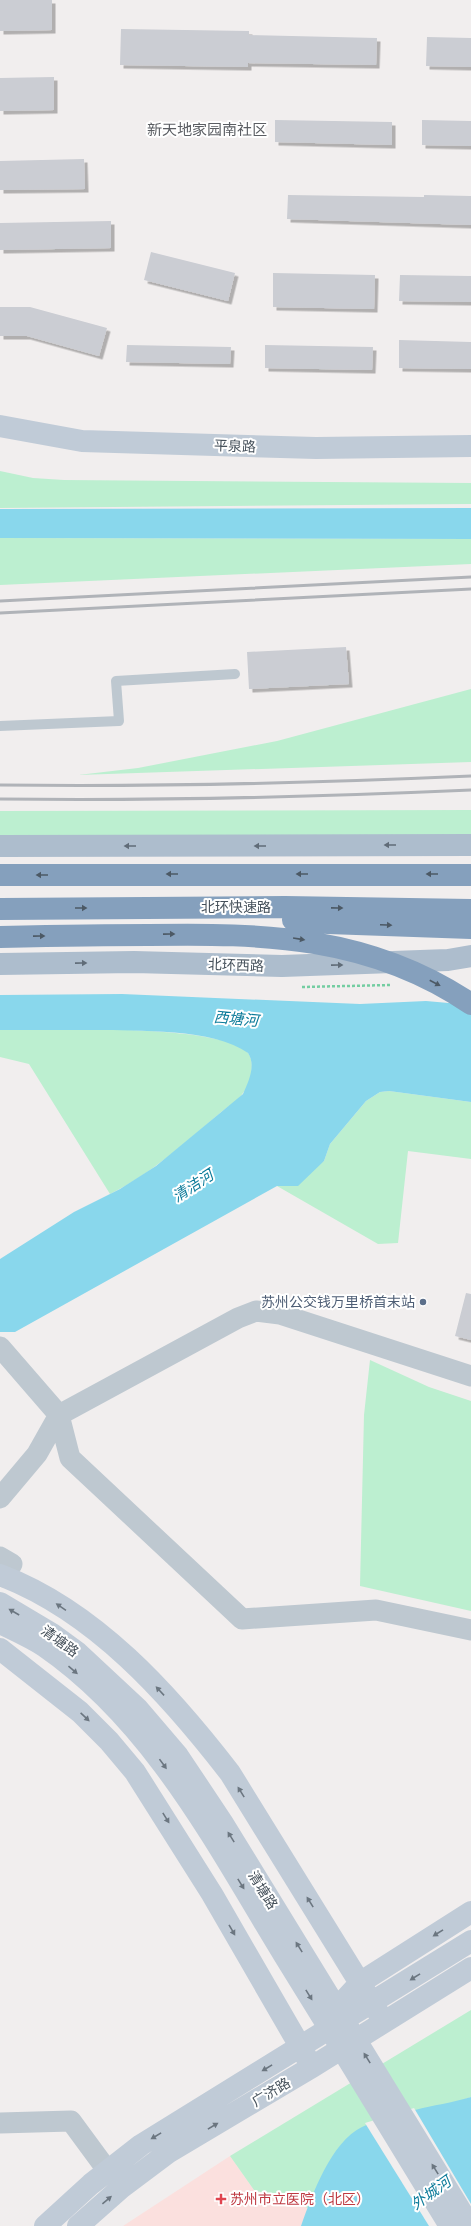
<svg xmlns="http://www.w3.org/2000/svg" width="471" height="2226" viewBox="0 0 471 2226" font-family="Poppins,'Noto Sans SC',sans-serif">
  <style>
    .medical { fill: #fbe0de }
    .green { fill: #bcefd0 }
    .water { fill: #89d7ec }
    .pier { fill: #f1eeee }
    .building { fill: #cbcdd3; filter: url(#shadow) }
    .lines { fill: none; stroke-linecap: round; stroke-linejoin: round }
    .path { stroke: #74cda1; stroke-width: 2.5; stroke-dasharray: 3 2; stroke-linecap: butt }
    .lane { stroke: #bec8d0; stroke-width: 10 }
    .street { stroke: #bec8d0; stroke-width: 21 }
    .secondary { stroke: #c0cbd7; stroke-width: 22 }
    .primary { stroke: #adbdcd; stroke-width: 22 }
    .highway { stroke: #85a0bd; stroke-width: 22 }
    .rail { stroke: #b0b3b8; stroke-width: 3 }
    .oneway { fill: #606c78 }
    .oneway2 { fill: #4c5965 }
    .oneway3 { fill: #6b7680 }
    .service-dot { fill: #5c6f8a; stroke: #fff; stroke-width: 1.5 }
    .health-dot { fill: #e0444e; stroke: #fff; stroke-width: 1.5 }
    .labels { text-anchor: middle; stroke-width: 4; stroke-linejoin: round; paint-order: stroke }
    .street-label { font-size: 14px; fill: #46515b; stroke: #fff }
    .service-label { font-size: 14px; fill: #4e5e75; stroke: #fff; text-anchor: end }
    .health-label { font-size: 14px; fill: #be3a42; stroke: #fff; text-anchor: start }
    .neighbourhood-label { font-size: 15px; fill: #5b5e63; stroke: #fff }
    .water-label { font-size: 15px; font-style: italic; fill: #0c7b9a; stroke: #fff }
  </style>
  <defs>
    <filter id="shadow"><feDropShadow dx="3.5" dy="3.5" stdDeviation="0" flood-color="#0004"/></filter>
  </defs>
  <rect width="100%" height="100%" fill="#f1eeee"/>
  <path class="medical" d="M230 2156 254 2190 308 2208 301 2226H123Z"/>
  <path class="green" d="M0 471 33 478 64 480 471 483V504L0 508Z
    M0 538 471 539V564L0 585Z
    M471 689V762L78 775 138 768 277 741Z
    M471 810V835L0 836V811Z
    M0 1030C44 1030 222 1023 248 1053 256 1063 250 1085 243 1093 238 1101 227 1107 220 1113 186 1142 151 1174 110 1194L29 1064 0 1057Z
    M389 1091 471 1102V1159L408 1151 398 1243 378 1244 277 1186 288 1185 324 1161 330 1144 366 1101 380 1092Z
    M370 1360 429 1387 471 1401V1611L360 1586 364 1415Z
    M471 2010V2097L341 2145 308 2208 254 2190 230 2156Z"/>
  <path class="water" d="M471 508V539L0 538V509Z
    M122 994 360 1004 426 1001 471 1005V1102L389 1091 380 1092 366 1101 330 1144 324 1161 298 1186H277L15 1332H0V1259L74 1212 120 1189 156 1166 243 1094C249 1081 256 1065 248 1053 214 1028 136 1031 95 1030 63 1030 32 1030 0 1030V995Z
    M471 2097V2226H301C312 2195 331 2142 362 2127 378 2119 398 2114 415 2110 433 2105 452 2103 471 2097Z"/>
  <path class="pier" d="M414 2108 471 2204V2226H429L365 2123Z"/>
  <path class="building" d="M0 0H52V30L0 31Z
    M121 29 249 31V35L377 38 376 65 248 63V67L120 65Z
    M427 37 471 38V67L426 66Z
    M54 77V110L0 111V78Z
    M275 120 392 122V145L275 142Z
    M422 120 471 121V146L422 145Z
    M84 159 85 189 0 190V161Z
    M288 195 424 197V195L471 196V225L287 219Z
    M111 221V248L0 250V223Z
    M151 252 235 273 228 301 144 280Z
    M273 273 375 275 374 309 273 307Z
    M400 275 471 276V302L399 301Z
    M0 307H30L107 328 99 356 27 336H0Z
    M399 340 471 342V369L399 368Z
    M127 345 231 347 230 364 126 362Z
    M265 345 373 347 372 370 265 368Z
    M346 647 349 684 249 689 247 652Z
    M466 1293 471 1294V1340L455 1336Z"/>
  <g class="lines">
    <path class="path" d="M302 987 391 985"/>
    <path class="lane" d="M0 726 119 721 116 681 235 674"/>
    <path class="street" d="M0 1347 59 1415 70 1458 242 1619 376 1610 471 1630
      M0 1498 37 1454 59 1415 238 1318 256 1311 280 1314 471 1376
      M0 1557 12 1564 4 1577
      M0 2123 71 2121 107 2170"/>
    <path class="secondary" d="M0 426 82 441 316 448 471 446
      M0 1575C95 1611 169 1694 230 1773L384 2022
      M0 1603 52 1634 78 1653 137 1708 178 1756 222 1822 470 2226
      M0 1623C14 1630 30 1637 44 1646 154 1722 216 1844 284 1955 340 2045 395 2136 450 2226
      M0 1649 80 1712 109 1741 135 1772 212 1894 312 2067
      M327 2019 361 1982 471 1912
      M45 2226 91 2184 141 2145 471 1941
      M78 2226 121 2188 169 2152 312 2067 471 1968"/>
    <path class="primary" d="M0 846 471 845
      M0 964 134 962 282 966 448 960 471 956"/>
    <path class="highway" d="M0 875H471
      M0 909 285 907 471 910
      M293 920 328 923 471 928
      M0 937C49 936 99 935 148 935 264 933 371 936 471 1004"/>
    <path class="rail" d="M0 601 471 577
      M0 613 471 589
      M0 785C157 787 314 783 471 776
      M0 799C157 801 314 797 471 790"/>
  </g>
  <defs><path id="oneway-solid" d="M-6-.8H1V-3.2L6.5 0L1 3.2V.8H-6Z"/></defs>
  <g class="oneway">
    <use href="#oneway-solid" transform="translate(390 845) rotate(180)"/>
    <use href="#oneway-solid" transform="translate(130 846) rotate(180)"/>
    <use href="#oneway-solid" transform="translate(260 846) rotate(180)"/>
    <use href="#oneway-solid" transform="translate(81 963) rotate(-1)"/>
    <use href="#oneway-solid" transform="translate(337 965) rotate(-1)"/>
  </g>
  <g class="oneway2">
    <use href="#oneway-solid" transform="translate(172 874) rotate(180)"/>
    <use href="#oneway-solid" transform="translate(302 874) rotate(-180)"/>
    <use href="#oneway-solid" transform="translate(432 874) rotate(-180)"/>
    <use href="#oneway-solid" transform="translate(42 875) rotate(180)"/>
    <use href="#oneway-solid" transform="translate(81 908)"/>
    <use href="#oneway-solid" transform="translate(337 908) rotate(1)"/>
    <use href="#oneway-solid" transform="translate(386 925) rotate(2)"/>
    <use href="#oneway-solid" transform="translate(169 934) rotate(-1)"/>
    <use href="#oneway-solid" transform="translate(39 936) rotate(-1)"/>
    <use href="#oneway-solid" transform="translate(299 939) rotate(9)"/>
    <use href="#oneway-solid" transform="translate(435 983) rotate(28)"/>
  </g>
  <g class="oneway3">
    <use href="#oneway-solid" transform="translate(61 1607) rotate(-146)"/>
    <use href="#oneway-solid" transform="translate(14 1612) rotate(-150)"/>
    <use href="#oneway-solid" transform="translate(73 1670) rotate(41)"/>
    <use href="#oneway-solid" transform="translate(160 1691) rotate(-133)"/>
    <use href="#oneway-solid" transform="translate(85 1717) rotate(43)"/>
    <use href="#oneway-solid" transform="translate(163 1764) rotate(54)"/>
    <use href="#oneway-solid" transform="translate(241 1792) rotate(-122)"/>
    <use href="#oneway-solid" transform="translate(166 1818) rotate(58)"/>
    <use href="#oneway-solid" transform="translate(231 1837) rotate(-122)"/>
    <use href="#oneway-solid" transform="translate(241 1884) rotate(58)"/>
    <use href="#oneway-solid" transform="translate(310 1902) rotate(-122)"/>
    <use href="#oneway-solid" transform="translate(232 1930) rotate(60)"/>
    <use href="#oneway-solid" transform="translate(438 1933) rotate(148)"/>
    <use href="#oneway-solid" transform="translate(299 1947) rotate(-122)"/>
    <use href="#oneway-solid" transform="translate(415 1977) rotate(148)"/>
    <use href="#oneway-solid" transform="translate(309 1995) rotate(58)"/>
    <use href="#oneway-solid" transform="translate(367 2058) rotate(-122)"/>
    <use href="#oneway-solid" transform="translate(267 2068) rotate(149)"/>
    <use href="#oneway-solid" transform="translate(213 2126) rotate(-31)"/>
    <use href="#oneway-solid" transform="translate(156 2136) rotate(149)"/>
    <use href="#oneway-solid" transform="translate(435 2169) rotate(-122)"/>
    <use href="#oneway-solid" transform="translate(107 2200) rotate(-40)"/>
  </g>
  <circle class="service-dot" cx="423" cy="1302" r="4"/>
  <path class="health-dot" d="M219 2193h4v4h4v4h-4v4h-4v-4h-4v-4h4z"/>
  <g class="labels">
    <g class="street-label">
      <text transform="translate(235 446) rotate(2)" y="5">平泉路</text>
      <text x="236" y="912">北环快速路</text>
      <text transform="translate(236 965) rotate(2)" y="5">北环西路</text>
      <text transform="translate(60 1641) rotate(36)" y="5">清塘路</text>
      <text transform="translate(263 1890) rotate(58)" y="5">清塘路</text>
      <text transform="translate(271 2092) rotate(-31)" y="5">广济路</text>
    </g>
    <g class="service-label">
      <text x="415" y="1307">苏州公交钱万里桥首末站</text>
    </g>
    <g class="health-label">
      <text x="230" y="2204">苏州市立医院（北区）</text>
    </g>
    <g class="neighbourhood-label">
      <text x="207" y="135">新天地家园南社区</text>
    </g>
    <g class="water-label">
      <text transform="translate(236 1019) rotate(5)" y="5">西塘河</text>
      <text transform="translate(193 1186) rotate(-33)" y="5">清洁河</text>
      <text transform="translate(431 2193) rotate(-36)" y="5">外城河</text>
    </g>
  </g>
</svg>
